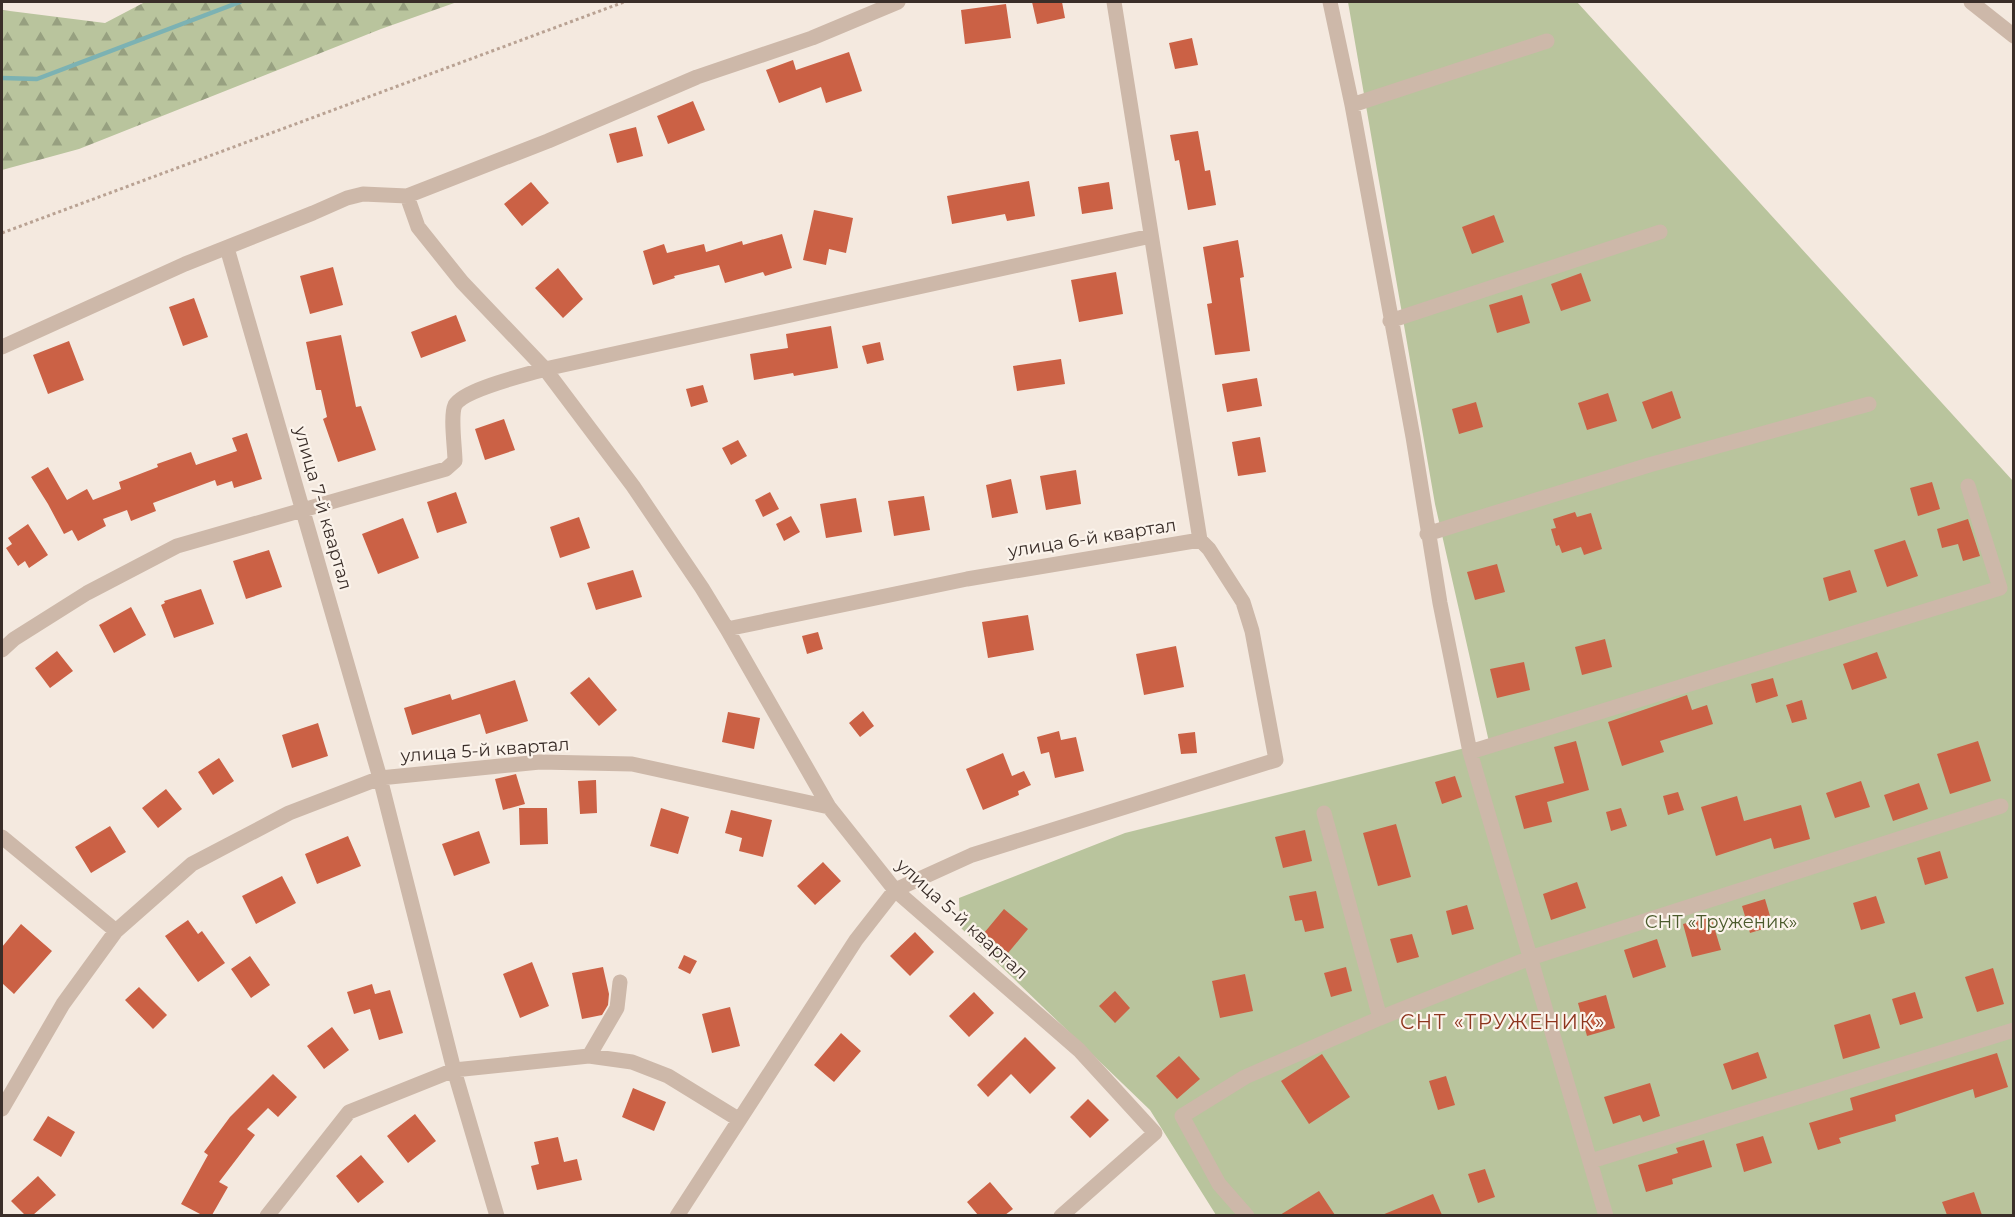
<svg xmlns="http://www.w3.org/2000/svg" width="2015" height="1217" viewBox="0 0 2015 1217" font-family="Montserrat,sans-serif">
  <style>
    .forest { fill: url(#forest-firs) }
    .garden { fill: #b9c49d }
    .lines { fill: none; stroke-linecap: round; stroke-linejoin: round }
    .stream { stroke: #7cb2b3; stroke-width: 4.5 }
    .building { fill: #cb6145 }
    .path { stroke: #b9a293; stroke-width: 3; stroke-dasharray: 3 3; stroke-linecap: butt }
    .minor { stroke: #cdb8a9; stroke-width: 15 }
    .labels { text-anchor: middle; stroke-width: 4.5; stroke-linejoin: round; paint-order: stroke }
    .street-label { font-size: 18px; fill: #3a2e29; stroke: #fbf3eb }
    .park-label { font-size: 18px; fill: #4b5a2c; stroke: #fbf3eb }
    .neighbourhood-label { font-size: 20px; letter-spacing: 1.5px; fill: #8d351e; stroke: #fbf3eb }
  </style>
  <defs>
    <pattern id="forest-firs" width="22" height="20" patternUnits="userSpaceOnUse" patternTransform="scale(1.5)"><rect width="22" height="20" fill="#b9c49d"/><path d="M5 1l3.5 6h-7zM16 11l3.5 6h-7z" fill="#97a080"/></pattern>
  </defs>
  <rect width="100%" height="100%" fill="#f4e9df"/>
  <path class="forest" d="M145 2H457L381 29 79 149 2 170V10L105 23Z"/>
  <path class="garden" d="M1348 2H1577L2013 481V1215H1216L1150 1110 960 927 959 898 1125 833 1489 742 1435 504Z"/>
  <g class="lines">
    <path class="stream" d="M2 78 37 79 240 2"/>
  </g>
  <path class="building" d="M1032 2H1062L1065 18 1037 24Z
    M1006 4 1011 38 965 44 961 10Z
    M1192 38 1198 65 1175 69 1169 43Z
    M849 52 862 91 826 103 821 87 779 103 766 70 793 60 796 70Z
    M693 101 705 130 668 144 657 116Z
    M636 127 643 156 617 163 609 134Z
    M1198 131 1205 171 1210 170 1216 205 1188 210 1179 160 1175 161 1170 135Z
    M1029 181 1035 216 1007 221 1005 214 952 224 947 196Z
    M531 182 549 203 522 226 504 204Z
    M1109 182 1113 209 1082 214 1078 187Z
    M814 210 853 218 846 253 829 249 826 265 803 260Z
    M1494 215 1504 242 1472 254 1462 227Z
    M782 234 792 268 765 276 763 272 725 283 719 265 674 276 675 278 653 285 643 251 664 244 667 253 704 244 706 252 742 241 743 245Z
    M1238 240 1244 277 1240 278 1250 351 1215 355 1207 304 1212 303 1203 247Z
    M333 267 343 305 310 314 300 276Z
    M558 268 583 299 563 318 535 288Z
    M1116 272 1123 314 1079 322 1071 280Z
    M1581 273 1591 301 1561 311 1551 284Z
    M1522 295 1530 323 1497 333 1489 305Z
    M194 298 208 337 183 346 169 307Z
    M456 315 466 341 421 358 411 332Z
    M831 326 838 368 794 376 793 373 754 380 750 354 788 348 786 334Z
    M341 335 356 407 361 406 376 450 338 462 323 419 327 417 321 390H316L306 342Z
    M69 341 84 380 48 394 33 355Z
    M880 342 884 360 867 364 862 346Z
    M1061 359 1065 384 1017 391 1013 366Z
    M1257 378 1262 406 1227 412 1222 384Z
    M703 385 708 402 691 407 686 389Z
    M1672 391 1681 418 1652 429 1642 402Z
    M1608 393 1617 421 1587 430 1578 403Z
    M1476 402 1483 427 1459 434 1452 409Z
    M504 419 515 450 485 460 475 429Z
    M247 433 262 479 234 488 232 481 217 486 215 480 153 503 156 511 131 521 127 510 103 519 106 526 78 541 72 530 64 534 48 504 31 477 48 467 67 500 87 489 93 500 121 489 119 482 158 467 157 464 191 452 196 465 237 451 232 438Z
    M1260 437 1266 472 1238 476 1232 442Z
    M738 440 747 456 731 465 722 448Z
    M1076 470 1081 504 1046 510 1040 476Z
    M1011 479 1018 513 992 518 986 485Z
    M1932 482 1940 509 1918 516 1910 488Z
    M456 492 467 523 437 533 427 502Z
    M770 492 779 509 763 517 755 500Z
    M924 496 930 530 894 536 888 501Z
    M856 498 862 532 826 538 820 504Z
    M1575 512 1577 517 1591 513 1602 549 1584 555 1581 547 1562 553 1559 545 1556 546 1551 529 1556 528 1553 519Z
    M791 516 800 532 784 541 776 524Z
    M579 517 590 548 560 558 550 527Z
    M403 518 419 558 378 574 362 534Z
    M1968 519 1980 556 1963 561 1958 544 1942 548 1937 529Z
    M28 524 48 555 29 568 25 561 18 566 6 548 12 544 8 538Z
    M1905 540 1918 576 1887 587 1874 550Z
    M269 550 282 587 246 599 233 561Z
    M1497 564 1505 592 1475 600 1467 572Z
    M633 570 642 597 596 610 587 583Z
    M1850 570 1857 592 1829 601 1823 578Z
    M201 589 214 624 174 638 161 605 165 603 164 601Z
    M131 607 146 635 114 653 99 625Z
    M1028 615 1034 650 988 658 982 622Z
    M818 632 823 649 807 654 802 636Z
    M1605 639 1612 667 1582 675 1575 647Z
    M1176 646 1184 687 1144 695 1136 654Z
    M57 651 73 671 50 688 35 668Z
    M1877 652 1887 678 1852 690 1843 664Z
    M1524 662 1530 690 1497 698 1490 669Z
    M589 677 617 710 599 726 570 693Z
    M1773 678 1778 696 1756 703 1751 684Z
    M515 680 528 721 486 734 480 714 412 735 404 708 450 694 452 700Z
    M1687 695 1692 710 1707 705 1713 724 1660 741 1664 752 1622 766 1608 722Z
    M1802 700 1807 719 1792 723 1786 705Z
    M863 711 874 726 860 737 849 723Z
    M728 712 760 718 754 749 722 742Z
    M318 723 328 756 292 768 282 735Z
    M1059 731 1061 740 1076 737 1084 771 1055 778 1049 752 1041 754 1037 737Z
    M1195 732 1197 753 1181 754 1178 734Z
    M1576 741 1589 790 1547 802 1552 822 1524 829 1515 796 1564 783 1554 747Z
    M1978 741 1991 781 1950 794 1937 754Z
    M1003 753 1012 776 1024 771 1031 785 1018 791 1019 795 983 810 966 769Z
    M219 758 234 781 213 795 198 772Z
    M516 774 525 804 503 810 495 779Z
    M1455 776 1462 797 1442 804 1435 782Z
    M596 780 597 813 580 814 578 781Z
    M1861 781 1870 807 1835 818 1826 793Z
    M1919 783 1928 809 1893 821 1884 795Z
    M166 789 182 809 158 828 142 808Z
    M1678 792 1684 810 1668 815 1663 796Z
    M1737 796 1744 821 1801 805 1810 839 1774 849 1771 838 1716 856 1701 807Z
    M519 808H547L548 844 520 845Z
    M661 808 689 817 678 854 650 846Z
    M1621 808 1627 826 1611 831 1606 812Z
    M731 810 772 820 763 857 739 851 742 838 725 833Z
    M1396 824 1411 877 1378 886 1363 833Z
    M110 826 126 852 91 873 75 847Z
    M1305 830 1312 861 1283 868 1275 837Z
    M479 831 490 863 454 876 442 844Z
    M348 836 361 866 317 884 305 854Z
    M1940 851 1948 878 1925 885 1917 858Z
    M823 862 841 881 815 905 797 886Z
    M282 876 296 903 256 924 242 896Z
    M1577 882 1586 908 1551 920 1543 894Z
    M1316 891 1324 928 1305 932 1302 920 1295 921 1289 896Z
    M1876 896 1885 923 1861 930 1853 903Z
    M1765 899 1773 926 1750 933 1742 906Z
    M1467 905 1474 929 1452 935 1446 911Z
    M1004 909 1028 929 1008 953 984 933Z
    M1711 917 1721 950 1692 957 1683 924Z
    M188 920 198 934 202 931 225 963 198 982 165 936Z
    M21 924 52 951 14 994 2 983V947Z
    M915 932 934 952 910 976 890 956Z
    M1412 934 1419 957 1397 963 1390 939Z
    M1657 939 1666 967 1633 978 1624 950Z
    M684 955 697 961 690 974 678 968Z
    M250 956 270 985 251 998 231 969Z
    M532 962 549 1006 520 1018 503 974Z
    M603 967 609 994 608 1005 602 1015 582 1019 572 973Z
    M1346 967 1352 991 1331 997 1324 973Z
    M1993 968 2004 1004 1977 1012 1965 977Z
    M1245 974 1253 1011 1220 1018 1212 981Z
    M372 984 375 994 390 990 403 1033 379 1040 370 1009 354 1014 347 992Z
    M139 987 167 1015 153 1029 125 1000Z
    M1115 991 1130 1008 1115 1023 1099 1006Z
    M974 992 994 1013 969 1037 949 1016Z
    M1915 992 1923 1018 1900 1025 1892 999Z
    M1606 995 1615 1028 1587 1036 1578 1003Z
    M730 1007 740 1046 712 1053 702 1014Z
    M1870 1014 1880 1048 1843 1059 1834 1025Z
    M332 1027 349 1050 324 1069 307 1046Z
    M841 1033 861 1051 834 1082 814 1065Z
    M1025 1037 1056 1068 1030 1094 1011 1074 988 1097 977 1085Z
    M1758 1052 1767 1078 1732 1090 1723 1064Z
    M1997 1053 2008 1087 1975 1098 1973 1089 1895 1115 1896 1121 1839 1138 1841 1143 1818 1150 1809 1123 1853 1110 1850 1098Z
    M1322 1054 1350 1097 1309 1124 1281 1081Z
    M1179 1056 1200 1079 1177 1099 1156 1076Z
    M273 1074 297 1097 278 1117 268 1108 247 1129 255 1135 219 1182 228 1187 212 1215H202L181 1204 208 1155 204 1152 230 1117Z
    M1446 1076 1455 1105 1438 1110 1429 1081Z
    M1650 1083 1660 1116 1643 1122 1640 1115 1613 1124 1604 1097Z
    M633 1088 666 1102 654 1131 622 1117Z
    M1088 1099 1109 1120 1090 1138 1070 1117Z
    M415 1114 436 1141 408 1163 387 1136Z
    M48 1116 75 1132 61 1157 33 1140Z
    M1763 1136 1772 1163 1744 1172 1736 1144Z
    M558 1137 564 1162 577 1159 582 1180 537 1190 531 1166 539 1164 534 1142Z
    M1704 1140 1712 1167 1672 1179 1673 1184 1646 1192 1638 1165 1678 1153 1676 1148Z
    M361 1155 384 1182 358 1203 336 1176Z
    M1485 1169 1495 1197 1478 1203 1468 1174Z
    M38 1176 56 1195 33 1215H25L11 1201Z
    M990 1182 1013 1209 1005 1215H978L967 1202Z
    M1319 1191 1335 1215H1280Z
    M1974 1192 1982 1215H1947L1942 1202Z
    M1433 1194 1442 1215H1382Z"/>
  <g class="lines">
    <path class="path" d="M2 233 624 2"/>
    <path class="minor" d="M1114 2 1200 540
      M1330 2 1352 105 1413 437 1440 603 1470 752 1606 1216
      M1971 2 2014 36
      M1352 105 1547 41
      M227 248 380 778 454 1070 497 1216
      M1390 321 1660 232
      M2 347 185 264 313 213 347 198 363 194 407 196
      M1427 534 1649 465 1869 404
      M727 629 702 588 633 486 545 369 462 282 418 227 407 196 548 141 697 77 812 38 898 2
      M2 650 14 639 87 593 177 546 446 469 455 461C455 448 450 416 455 405 464 389 526 375 545 369L1151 236
      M1470 752 2000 588 1968 486
      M829 807 727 629 967 579 1200 540
      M1324 813 1380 1018
      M2 837 116 931
      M589 1056 617 1008 620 982
      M2 1109 63 1004 116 931 192 864 289 813 380 778 540 762 632 764 829 807 895 890 1079 1050 1155 1133 1061 1216
      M1591 1161 2014 1030
      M267 1216 349 1112 454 1070 589 1056 632 1062 668 1076 738 1119
      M677 1216 856 940 895 890 972 855 1276 760 1252 631 1243 602 1209 549 1200 540
      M1247 1216 1219 1184 1182 1116 1245 1077 1380 1018 1530 958 2001 806"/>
  </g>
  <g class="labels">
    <g class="street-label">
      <text transform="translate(323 508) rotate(74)" y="6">улица 7-й квартал</text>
      <text transform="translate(1092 538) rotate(-9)" y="6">улица 6-й квартал</text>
      <text transform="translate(485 750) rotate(-4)" y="6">улица 5-й квартал</text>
      <text transform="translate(962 919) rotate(42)" y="6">улица 5-й квартал</text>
    </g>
    <g class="park-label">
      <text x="1721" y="928">СНТ «Труженик»</text>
    </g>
    <g class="neighbourhood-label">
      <text x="1503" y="1029">СНТ «ТРУЖЕНИК»</text>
    </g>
  </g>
  <rect width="2015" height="1217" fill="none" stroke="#3a2e29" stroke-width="6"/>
</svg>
